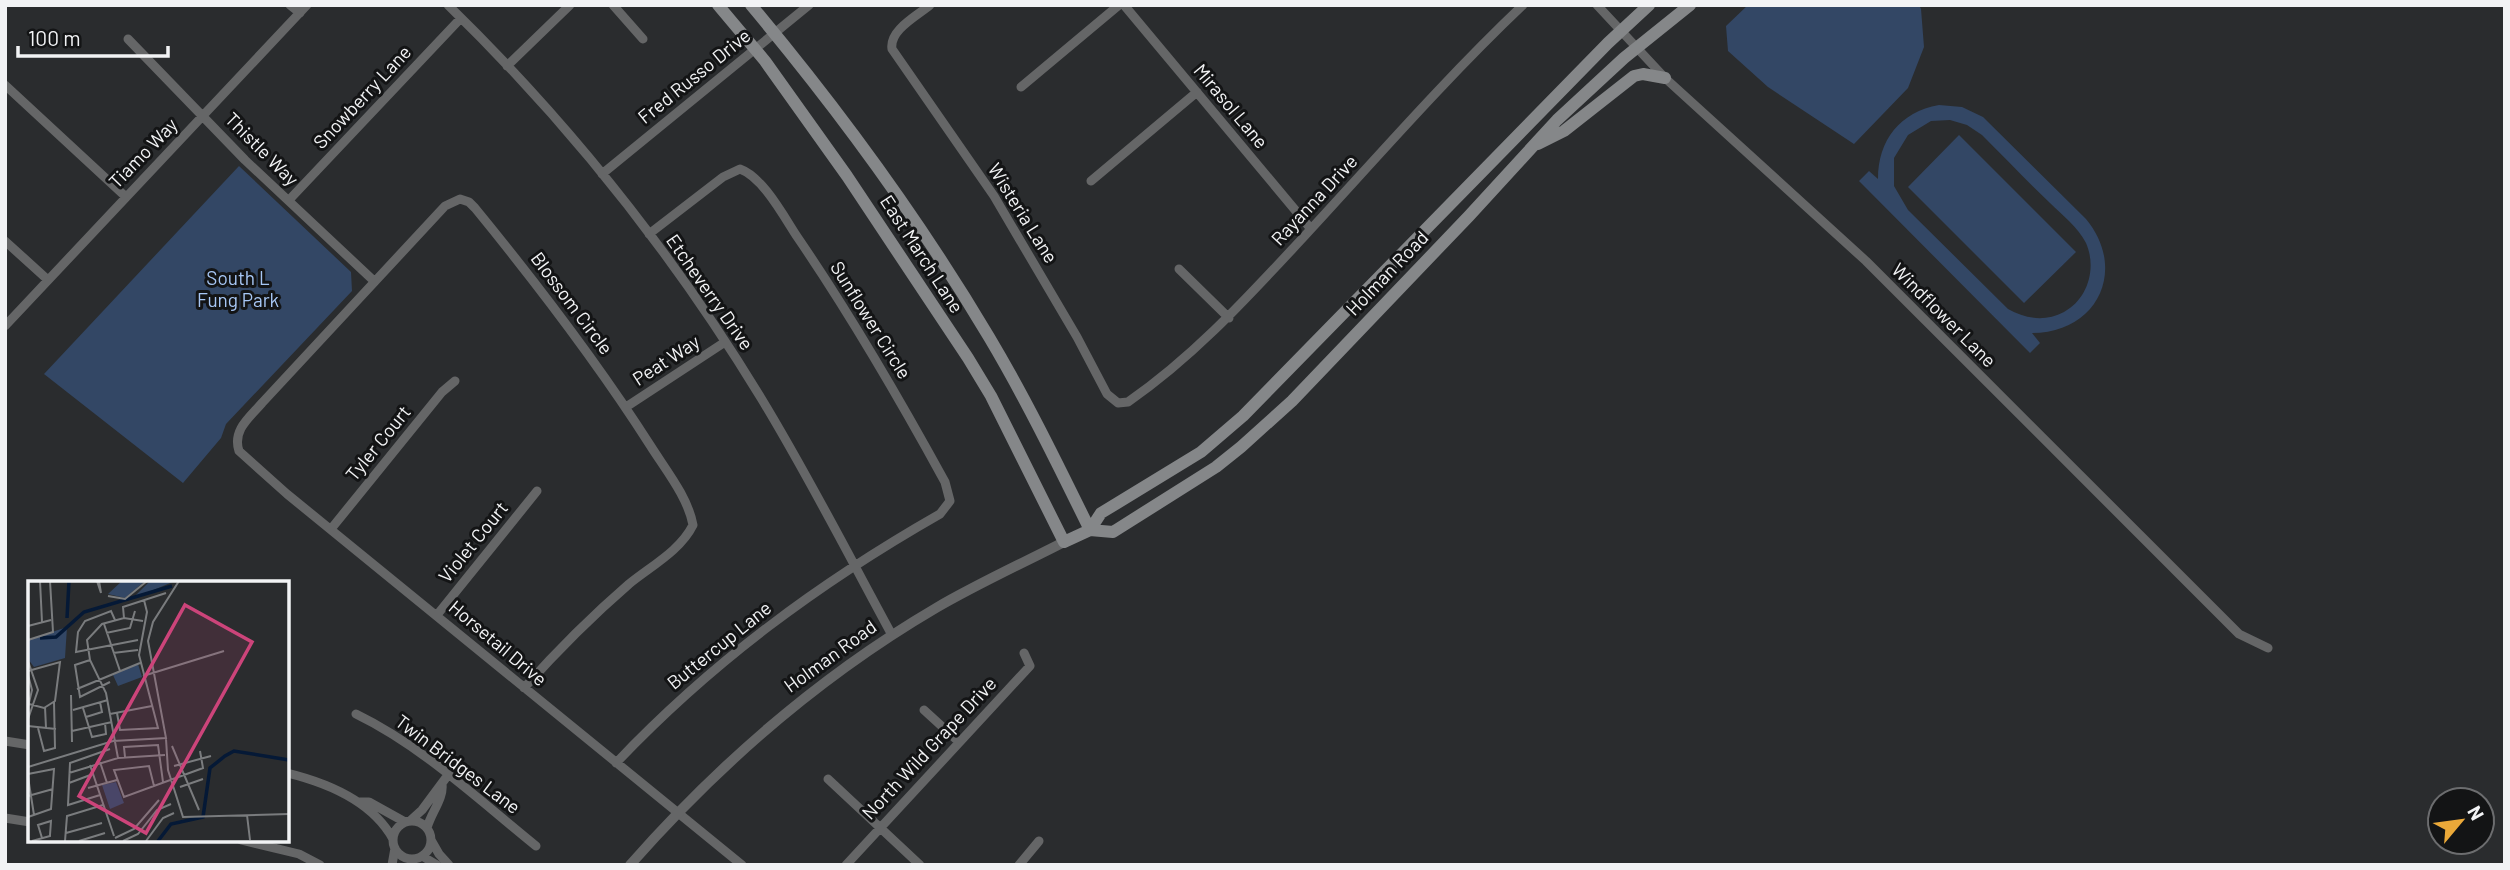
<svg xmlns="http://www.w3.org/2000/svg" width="2510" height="870" viewBox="0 0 2510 870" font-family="Barlow,sans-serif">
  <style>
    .park { fill: #334765; fill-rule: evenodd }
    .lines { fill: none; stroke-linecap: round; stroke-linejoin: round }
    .minor { stroke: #656667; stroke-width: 9 }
    .tertiary { stroke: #656667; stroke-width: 10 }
    .secondary { stroke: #858789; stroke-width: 12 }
    .labels { text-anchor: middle; stroke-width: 6; stroke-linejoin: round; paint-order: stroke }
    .street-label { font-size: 19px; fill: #f2f3f5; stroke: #131415 }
    .park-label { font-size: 19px; fill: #a7c7f5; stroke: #131415 }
    .inset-river { fill: none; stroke: #051936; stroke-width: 3.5 }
    .inset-road { fill: none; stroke: #7a7c7e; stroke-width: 2 }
    .view { fill: #cc447a; fill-opacity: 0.15; stroke: #cc447a; stroke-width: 3.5 }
    .inset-edge { fill: none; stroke: #f2f3f5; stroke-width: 3.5 }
  </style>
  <rect width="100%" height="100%" fill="#2a2c2e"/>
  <path class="park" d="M1748 5H1919L1921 9 1924 47 1908 88 1854 144 1768 87 1728 51 1726 26Z
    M1939 105 1962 107 1983 117 2086 219C2128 270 2097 333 2032 333L2040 343 2030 353 1859 181 1869 171 1878 179C1878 140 1900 112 1939 105ZM1950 120 1967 125 1982 135C2005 158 2027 181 2050 203 2062 215 2078 227 2086 243 2097 268 2088 299 2064 312 2045 322 2026 319 2008 309L1908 210 1894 186V158L1908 135 1931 121Z
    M1959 135 2076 252 2024 303 1908 187Z
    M239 166 351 272 352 291 226 424 221 438 183 483 44 374Z"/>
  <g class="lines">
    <path class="minor" d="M290 5 300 13
      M448 5C568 122 674 255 761 398 808 475 849 556 892 635
      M613 5 643 39
      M930 5C917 16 889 30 892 49L994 196 1077 337 1107 394 1118 403 1128 402C1193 357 1245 300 1299 242 1373 162 1444 80 1523 5
      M1124 5 1311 229
      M1597 5 1665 78 1866 261 2239 634 2268 648
      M128 39 245 160 374 281
      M507 66 570 5
      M5 85 126 197
      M1021 87 1119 5
      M602 174 809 5
      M1091 181 1197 92
      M289 200 461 18
      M5 241 48 280
      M1179 269 1229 318
      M5 326 307 5
      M626 407 725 342
      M331 529 442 392 455 381
      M437 615 537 491
      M524 688C557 651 592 616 629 584 651 566 680 551 693 525 688 497 665 469 650 445 597 362 538 285 475 208L469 202 460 199 445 206 262 403C250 417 232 430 239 451L287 494 742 865
      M924 710 959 742
      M356 714C422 746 479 800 536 846
      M5 741 30 745
      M616 763C712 662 819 583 940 514L950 501 945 482C899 398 852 317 798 238 784 217 763 177 740 169L723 177 649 234
      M287 773C328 783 372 801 393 839
      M828 779 920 865
      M360 802H369L405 822
      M5 818 30 822
      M411 820 422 810 448 775
      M393 840a19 19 0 1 1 38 0a19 19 0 1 1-38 0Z
      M427 828C431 813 444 798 442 784
      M241 840 299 854 320 865
      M431 840 439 854 449 865
      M422 856 437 865
      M392 865 395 848
      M846 865 1030 666 1024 653
      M1019 865 1039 841"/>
    <path class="tertiary" d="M630 865C719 764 820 676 936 608 977 584 1021 564 1064 542"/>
    <path class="secondary" d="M718 5 765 61 847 176 968 358 991 396 1064 542 1090 530 1113 532 1216 467 1241 447 1292 401 1469 216 1557 120 1624 58 1690 5
      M751 5C838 109 920 221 989 337 1026 399 1058 465 1090 530
      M1538 144 1564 131 1634 76 1643 74 1665 78
      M1090 530 1101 513 1201 452 1243 416 1608 43 1649 5"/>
  </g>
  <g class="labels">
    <g class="street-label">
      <text transform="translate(694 76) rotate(-39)" y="7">Fred Russo Drive</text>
      <text transform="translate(362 97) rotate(-47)" y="7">Snowberry Lane</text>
      <text transform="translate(1231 106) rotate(50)" y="7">Mirasol Lane</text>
      <text transform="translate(262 149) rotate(45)" y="7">Thistle Way</text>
      <text transform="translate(143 153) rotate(-46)" y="7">Tiamo Way</text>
      <text transform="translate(1314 200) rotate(-47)" y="7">Rayanna Drive</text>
      <text transform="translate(1023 213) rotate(58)" y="7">Wisteria Lane</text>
      <text transform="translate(922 254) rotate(57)" y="7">East March Lane</text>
      <text transform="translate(1387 273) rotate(-46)" y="7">Holman Road</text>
      <text transform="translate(710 292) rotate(55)" y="7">Etcheverry Drive</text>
      <text transform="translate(572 303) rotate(53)" y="7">Blossom Circle</text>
      <text transform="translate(1944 315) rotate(45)" y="7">Windflower Lane</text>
      <text transform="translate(871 320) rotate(58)" y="7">Sunflower Circle</text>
      <text transform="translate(666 360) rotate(-33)" y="7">Peat Way</text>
      <text transform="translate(378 443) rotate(-51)" y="7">Tyler Court</text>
      <text transform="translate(473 542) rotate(-51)" y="7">Violet Court</text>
      <text transform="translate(498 643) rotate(40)" y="7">Horsetail Drive</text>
      <text transform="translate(719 645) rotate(-39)" y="7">Buttercup Lane</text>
      <text transform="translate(830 656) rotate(-36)" y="7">Holman Road</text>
      <text transform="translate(929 748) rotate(-47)" y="7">North Wild Grape Drive</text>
      <text transform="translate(458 764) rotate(37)" y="7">Twin Bridges Lane</text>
    </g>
    <g class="park-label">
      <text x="238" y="285">South L<tspan x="238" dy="22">Fung Park</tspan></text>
    </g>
  </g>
  <g transform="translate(28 581)">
    <rect width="261" height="261" fill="#2a2c2e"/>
    <path d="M94 0H117L97 17 80 13ZM122 0H147L104 18Z" fill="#334765"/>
    <path d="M39 46 37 77 6 86 0 78V59ZM110 83 114 96 90 105 85 94ZM88 201 96 222 82 228 74 204Z" fill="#334765"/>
    <path class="inset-river" d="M39 37 41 0M12 57 28 56 56 31 144 5M130 260 143 243 175 236 182 187 197 175 206 170 261 179"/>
    <path class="inset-road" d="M12 0 14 41M69 0 73 12 71 0M80 15 97 18 119 0M96 37 95 26 138 12M87 39 83 30 57 40 50 51 48 71 110 59M76 43 92 90M0 45 23 39M78 52 102 47 107 30M0 59 25 51 22 0M85 72 110 69M62 79 47 84 52 116 82 101M0 80 10 109 0 138M0 90 32 81 27 120 16 127 1 123M0 94 4 109 0 126M115 95 196 70M49 108 112 82M43 114 44 161M17 126 18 147M55 127 64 156 78 153 77 142M45 129 80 119M89 132 92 149 130 147 111 74 119 31 116 19M82 133 124 125M58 136 74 131 72 121M0 145 28 148M10 147 16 170 27 167 26 121M44 150 84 141M138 158 140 189 155 236 261 233M144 165 171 229M97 176 96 166 130 164 135 201M90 177 78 112 62 79 59 59 74 43 96 37 115 40M72 181 79 202M62 184 86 255M146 185 183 175M0 186 85 160 138 157 120 60 125 41 151 0M41 192 90 177 137 174M0 193 26 188 23 228 0 236M0 196 6 234M41 202 65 193M126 205 121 185 86 189 96 216 175 187 172 170M152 206 175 198M60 207 89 199M72 214 40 224 42 182 82 168M0 215 25 208M219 234 222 259M38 252 74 242M87 257 106 248 131 219M4 260 22 255V254L23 240 10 244 14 257M37 260 39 235 75 224M51 260 77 252M95 260 110 253 129 229 143 223M118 260 135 237 146 232"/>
    <path class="view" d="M157 24 224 61 118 252 51 215Z"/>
    <rect width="261" height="261" class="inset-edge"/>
  </g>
  <rect width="2510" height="870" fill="none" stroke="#f2f3f5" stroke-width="14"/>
  <g transform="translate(2461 821) rotate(61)"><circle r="33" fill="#131415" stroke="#6c6d6f" stroke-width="2"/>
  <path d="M0-5L12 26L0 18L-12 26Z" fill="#eba939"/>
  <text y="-10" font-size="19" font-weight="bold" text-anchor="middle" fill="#f2f3f5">N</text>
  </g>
  <path d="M18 46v10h150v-10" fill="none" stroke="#f2f3f5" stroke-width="3.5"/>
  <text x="28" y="46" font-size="21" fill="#f2f3f5" stroke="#131415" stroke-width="5" paint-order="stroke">100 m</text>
</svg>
